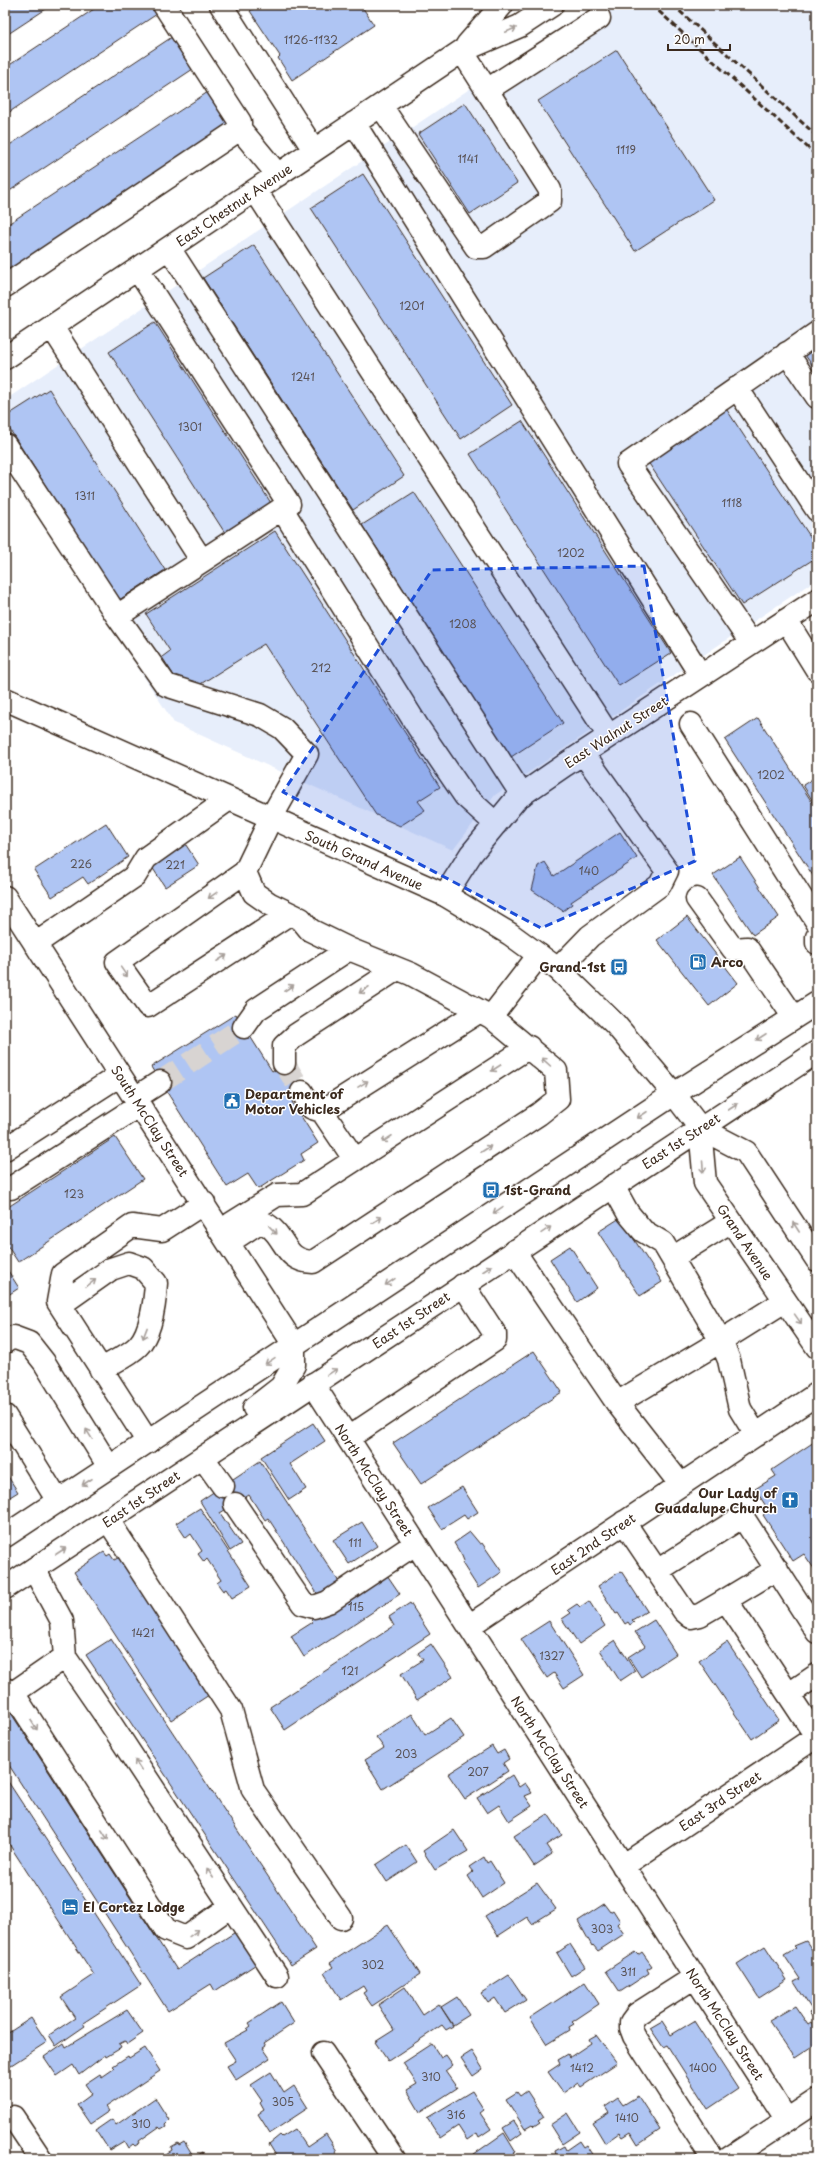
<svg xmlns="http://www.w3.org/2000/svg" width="822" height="2164" viewBox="0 0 822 2164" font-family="'Playpen Sans',sans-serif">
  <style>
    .built { fill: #e7eefb }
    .building { fill: #afc5f3; stroke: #3b2a1e }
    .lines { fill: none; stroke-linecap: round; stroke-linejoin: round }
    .minor-tunnel { stroke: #d8d4d2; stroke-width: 22; stroke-dasharray: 22 11; stroke-linecap: butt }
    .minor-casing { stroke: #3b2a1e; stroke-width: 25 }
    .major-casing { stroke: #3b2a1e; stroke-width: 25 }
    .minor { stroke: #fff; stroke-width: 22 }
    .major { stroke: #fff; stroke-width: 22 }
    .rail { stroke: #3b2a1e; stroke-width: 3; stroke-dasharray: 6 3; stroke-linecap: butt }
    .oneway { stroke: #a79f9a }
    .marked { fill: #1d4ed8; fill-opacity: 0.2; stroke: #1d4ed8; stroke-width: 3; stroke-dasharray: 8 5; stroke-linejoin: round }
    .labels { text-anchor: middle; stroke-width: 3; stroke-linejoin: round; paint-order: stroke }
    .number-label { font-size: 11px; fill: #585153 }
    .street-label { font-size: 13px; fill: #3b2a1e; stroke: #fff }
    .poi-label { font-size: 13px; font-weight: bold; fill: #3b2a1e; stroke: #fff; text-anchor: start }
  </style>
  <rect width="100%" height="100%" fill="#fff"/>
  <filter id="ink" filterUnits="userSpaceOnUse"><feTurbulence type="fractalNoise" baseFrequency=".025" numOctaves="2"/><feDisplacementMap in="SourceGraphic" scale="8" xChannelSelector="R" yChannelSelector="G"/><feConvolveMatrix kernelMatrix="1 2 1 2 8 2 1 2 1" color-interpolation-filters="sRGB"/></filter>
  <g filter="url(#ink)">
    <path class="built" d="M595 5H616L620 8 623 5H817V579L495 795 453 850 174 723 5 463V400Z"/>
    <path class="building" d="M5 5H52L5 36Z
      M100 5H151L157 14 5 115V68Z
      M259 5H357L359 7 361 5 374 25 292 80 278 58 280 56 250 11Z
      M172 37 193 69 5 194V148Z
      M617 50 714 200 635 251 538 101Z
      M208 92 229 124 5 273V226Z
      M465 103 517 183 470 214 418 134Z
      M363 174 512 405 461 439 311 208Z
      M254 245 404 476 353 510 203 278Z
      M155 322 271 503 225 533 109 352Z
      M817 347V372L805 355Z
      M49 389 165 570 119 600 5 422V417Z
      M725 407 817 547V557L742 605 646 459Z
      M522 421 671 653 619 686 470 454Z
      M414 492 563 723 511 757 362 525Z
      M275 531 440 787 418 801 425 810 400 826 376 815 264 644 199 685 176 679 162 657 170 651 146 614Z
      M758 718 817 810V882L725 740Z
      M817 776V808L803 785Z
      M106 823 128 857 88 884 83 877 52 897 34 870Z
      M620 832 637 858 571 902 572 904 563 911 532 890 538 866 545 862 554 876Z
      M184 842 199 865 165 887 150 864Z
      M740 857 779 917 753 935 713 875Z
      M687 917 738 983 709 1006 657 940Z
      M236 1014 272 1071 288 1061 306 1090 292 1099 294 1100 292 1102 318 1143 301 1154 304 1160 258 1189 248 1174 227 1187 151 1067Z
      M115 1137 143 1179 18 1262 5 1242V1209Z
      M620 1218 662 1282 640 1296 598 1232Z
      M570 1246 597 1288 577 1302 550 1259Z
      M5 1266 19 1288 5 1297Z
      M534 1351 562 1392 421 1484 393 1443Z
      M313 1423 325 1441 290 1464 306 1489 289 1500 261 1457Z
      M817 1440V1573L804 1554 793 1561 763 1515 769 1511 755 1489 776 1476 772 1470Z
      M260 1461 341 1585 320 1598 268 1518 265 1520 249 1495 220 1513 241 1544 230 1551 200 1501Z
      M7 1475 18 1492 5 1500V1476Z
      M462 1487 478 1512 467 1519 464 1515 442 1529 428 1508Z
      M200 1508 251 1586 232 1598 226 1589 223 1591 217 1583 221 1580 207 1559 204 1562 198 1554 202 1551 191 1534 186 1538 176 1523Z
      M362 1522 377 1546 349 1564 333 1540Z
      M470 1532 480 1544 482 1543 502 1572 478 1588 462 1563 464 1561 462 1556 454 1543Z
      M104 1552 107 1556 110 1554 114 1560 122 1556 212 1693 171 1720 74 1572Z
      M621 1571 647 1611 632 1620 634 1622 630 1625 628 1622 625 1624 618 1613 616 1614 598 1586Z
      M385 1572 400 1594 304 1657 291 1636 313 1622 311 1620Z
      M589 1601 605 1626 579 1644 562 1619 571 1613 568 1610 577 1604 580 1607Z
      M410 1603 430 1634 285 1730 270 1707 394 1626 389 1617Z
      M654 1620 676 1654 641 1677 628 1657 645 1646 635 1632Z
      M549 1621 584 1675 564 1688 554 1673 547 1678 521 1639Z
      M111 1639 316 1949 291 1965 86 1655Z
      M615 1640 635 1671 620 1681 600 1650Z
      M727 1642 779 1720 752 1739 699 1661Z
      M431 1644 453 1677 417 1700 401 1674 423 1660 418 1653Z
      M7 1707 177 1970 240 1929 261 1961 215 1991 211 1984 168 2011 5 1759V1709Z
      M412 1714 425 1735 451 1718 464 1737 383 1789 365 1760 384 1748 376 1737Z
      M492 1746 497 1754 504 1750 509 1759 503 1763 508 1771 465 1799 448 1774Z
      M512 1775 519 1787 525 1783 532 1793 525 1796 532 1806 509 1821 499 1805 487 1813 477 1798Z
      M5 1777 141 1985 83 2023 85 2026 56 2046 49 2035 75 2018 61 1997 94 1975 5 1838Z
      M548 1814 562 1835 546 1845 552 1854 534 1866 514 1836Z
      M454 1830 468 1851 435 1870 423 1851Z
      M406 1845 417 1862 387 1882 376 1865Z
      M484 1857 487 1863 490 1861 504 1883 482 1898 468 1876 473 1872 469 1867Z
      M537 1883 556 1909 532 1924 527 1917 498 1936 485 1916Z
      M604 1904 610 1912 613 1910 620 1921 617 1924 624 1934 598 1951 593 1945 592 1946 578 1921Z
      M388 1925 420 1974 372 2006 363 1993 366 1991 363 1986 341 2000 324 1973 333 1967 330 1963Z
      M806 1941 817 1957V2024L809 2012 812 2010 794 1982 800 1979 784 1955 796 1948 794 1946Z
      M570 1944 585 1967 571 1976 557 1953Z
      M765 1946 787 1980 759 1998 737 1964Z
      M635 1952 638 1955 642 1952 652 1966 647 1969 649 1973 620 1992 606 1971Z
      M509 1975 526 2000 505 2013 495 1998 488 2003 481 1993Z
      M585 1982 599 2004 572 2022 574 2024 569 2027 570 2030 547 2044 530 2018Z
      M405 1987 423 2015 439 2004 453 2026 446 2030 442 2025 388 2061 375 2042 394 2030 378 2005Z
      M457 1997 469 2015 453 2025 441 2007Z
      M281 2002 294 2023 264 2043 266 2046 263 2048 270 2058 236 2080 227 2066 236 2061 224 2043 248 2030 247 2029 251 2026 249 2023Z
      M795 2006 808 2025 811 2023 817 2032V2043L794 2058 769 2021Z
      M127 2010 143 2033 127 2044 125 2041 119 2044 121 2048 106 2057 105 2055 79 2075 73 2065 57 2076 44 2057 64 2043 66 2047Z
      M31 2018 47 2042 5 2069V2035Z
      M662 2021 671 2035 694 2021 738 2089 708 2109 667 2045 663 2047 650 2028Z
      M596 2035 617 2063 581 2087 578 2083 563 2093 548 2072 560 2064 558 2060 568 2054 570 2057 591 2043 589 2039Z
      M432 2044 441 2058 446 2055 453 2065 445 2071 457 2088 420 2112 407 2090 417 2084 403 2063Z
      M145 2048 160 2071 106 2107 109 2111 90 2124 77 2105 92 2094 85 2084 100 2074 102 2077 115 2068 113 2066 128 2056 129 2058Z
      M472 2051 483 2069 473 2076 461 2058Z
      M271 2072 284 2093 294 2086 308 2108 270 2133 258 2114 264 2110 260 2103 262 2101 251 2085Z
      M472 2091 484 2110 480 2113 491 2129 479 2137 477 2133 467 2140 458 2126 440 2138 427 2118Z
      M527 2091 544 2117 538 2121 540 2123 534 2127 532 2125 525 2129 506 2099 517 2092 520 2096Z
      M638 2096 660 2130 638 2145 630 2132 622 2137 619 2133 605 2143 593 2123 609 2113 605 2107 618 2098 623 2105Z
      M155 2098 169 2120 165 2124 166 2126 161 2129 159 2127 139 2141 140 2143 135 2146 133 2144 128 2148 124 2141 109 2150 96 2130 112 2119 116 2125Z
      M568 2113 580 2132 562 2144 550 2125Z
      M514 2121 522 2133 511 2141 503 2128Z
      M295 2129 307 2147 326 2134 337 2151 335 2152 338 2157 335 2159H278L269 2144 280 2135 282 2137Z
      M504 2133 515 2151 513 2152 518 2159H467Z
      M579 2141 583 2147 586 2145 595 2159H557L555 2151 564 2146 566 2150Z
      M184 2142 194 2158 202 2153 206 2159H158L172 2150 171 2147 178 2143 179 2145Z"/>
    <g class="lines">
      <path class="minor-tunnel" d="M284 1063 302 1092
        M160 1082 244 1027"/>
      <defs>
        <path id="minor" d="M221 5 314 150
          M467 45 502 5
          M487 90 599 18
          M381 106 476 247H484L550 201V190L462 51
          M354 123 701 676
          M240 129 278 175
          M255 190 609 736
          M169 248 522 795
          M5 286 240 129V122L164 5
          M52 327 202 561 289 504 138 270
          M787 353 817 397
          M5 358 462 51 520 26 552 5
          M737 388 817 510
          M5 445 117 616 202 561
          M282 509 418 727 465 796 496 824
          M117 616 166 685 260 715 282 728 307 754 271 818 245 872 254 893 270 904 301 919 310 930 349 949 411 974 491 1017 556 1071 558 1099 539 1114 313 1262C282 1261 287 1235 264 1223H258L229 1242
          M786 620 817 670
          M751 643 628 464 817 333
          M691 724 817 922
          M245 872 117 962 148 1006 289 914
          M445 895 471 854 517 798 565 765 817 600
          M5 897 294 1345
          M697 899 733 949 747 948 793 1016
          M817 937V943
          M35 944 135 876 146 858 229 799
          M558 969 590 936 660 885 667 871 583 753
          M491 1017 539 955
          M244 1027 256 1010 349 949
          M284 1063V1046L296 1035 397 969
          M302 1092 312 1108 322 1111
          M135 1098 160 1082
          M5 1149 120 1075
          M355 1160 322 1111 480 1011
          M613 1186 628 1213 643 1231 663 1243 721 1341 729 1360 740 1409 756 1435
          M11 1188 140 1105
          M232 1223 277 1195 302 1194 529 1047
          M514 1251 617 1403 681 1485
          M672 1258 730 1222
          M60 1305 111 1269 129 1263 143 1268 156 1283C155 1301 151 1333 138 1346 128 1356 112 1362 101 1370
          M5 1342 13 1337 29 1343 44 1362 109 1467
          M313 1384 787 2120
          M617 1403 721 1341 785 1301
          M5 1416 58 1501
          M348 1438 495 1340V1334L463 1285
          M148 1442 58 1302 63 1274 132 1226 162 1230 204 1203
          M203 1458 223 1486
          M235 1504 303 1604 314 1607 328 1602 415 1544
          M108 1520 231 1710 253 1790 341 1918
          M624 1522 684 1611 691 1617 700 1615 724 1601 730 1606 816 1736
          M34 1569 62 1621 65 1657 107 1718 277 1976
          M657 1571 737 1520 744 1519 817 1632
          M724 1601 777 1569
          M469 1626 817 1394
          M5 1689 13 1693 166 1930 186 1938 231 1906
          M13 1693 65 1657
          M789 1694 817 1675
          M623 1866 817 1736
          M695 1977 637 2014 631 2022V2028L634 2036 713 2159
          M323 2053 394 2159
          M13 2117 41 2159"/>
        <path id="major" d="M5 699 445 895 510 934 558 969 615 1024 674 1094 700 1128 746 1152 817 1260
          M700 1128 705 1183 817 1347
          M254 1408 281 1387 294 1365V1345
          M5 1536 674 1094 817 1003
          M5 1588 817 1052
          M728 2159 817 2100"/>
      </defs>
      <use href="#minor" class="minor-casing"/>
      <use href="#major" class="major-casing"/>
      <use href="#minor" class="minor"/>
      <use href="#major" class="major"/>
      <path class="rail" d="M652 5 817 156
        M673 5 817 136"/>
    </g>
    <defs><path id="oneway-shaft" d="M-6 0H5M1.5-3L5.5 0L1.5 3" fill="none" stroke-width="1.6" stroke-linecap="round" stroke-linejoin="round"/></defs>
    <g class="oneway">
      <use href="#oneway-shaft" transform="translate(511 30) rotate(-23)"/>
      <use href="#oneway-shaft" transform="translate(213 895) rotate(145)"/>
      <use href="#oneway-shaft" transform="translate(222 958) rotate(-33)"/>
      <use href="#oneway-shaft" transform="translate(124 972) rotate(55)"/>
      <use href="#oneway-shaft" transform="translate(289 988) rotate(-33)"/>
      <use href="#oneway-shaft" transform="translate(364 990) rotate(147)"/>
      <use href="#oneway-shaft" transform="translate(761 1037) rotate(147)"/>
      <use href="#oneway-shaft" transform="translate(546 1062) rotate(-138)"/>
      <use href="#oneway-shaft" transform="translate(496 1068) rotate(147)"/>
      <use href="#oneway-shaft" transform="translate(363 1084) rotate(-32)"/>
      <use href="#oneway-shaft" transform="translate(733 1107) rotate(-33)"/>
      <use href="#oneway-shaft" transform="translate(642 1115) rotate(147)"/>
      <use href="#oneway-shaft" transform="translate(387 1139) rotate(147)"/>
      <use href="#oneway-shaft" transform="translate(486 1149) rotate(-33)"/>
      <use href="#oneway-shaft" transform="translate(703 1167) rotate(85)"/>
      <use href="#oneway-shaft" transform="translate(498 1210) rotate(146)"/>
      <use href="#oneway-shaft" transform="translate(377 1220) rotate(-33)"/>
      <use href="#oneway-shaft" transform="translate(796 1227) rotate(-123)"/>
      <use href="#oneway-shaft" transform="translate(273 1230) rotate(46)"/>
      <use href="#oneway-shaft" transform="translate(546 1230) rotate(-34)"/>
      <use href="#oneway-shaft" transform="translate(487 1269) rotate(-33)"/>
      <use href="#oneway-shaft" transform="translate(390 1282) rotate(146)"/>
      <use href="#oneway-shaft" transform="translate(91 1283) rotate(-36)"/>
      <use href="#oneway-shaft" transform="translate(798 1319) rotate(55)"/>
      <use href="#oneway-shaft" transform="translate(145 1333) rotate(111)"/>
      <use href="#oneway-shaft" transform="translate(270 1361) rotate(146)"/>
      <use href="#oneway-shaft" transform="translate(332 1372) rotate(-34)"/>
      <use href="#oneway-shaft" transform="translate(89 1434) rotate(-122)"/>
      <use href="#oneway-shaft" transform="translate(87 1482) rotate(147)"/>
      <use href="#oneway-shaft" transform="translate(61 1551) rotate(-33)"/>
      <use href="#oneway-shaft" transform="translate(34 1725) rotate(57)"/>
      <use href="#oneway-shaft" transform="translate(138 1765) rotate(-123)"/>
      <use href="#oneway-shaft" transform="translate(105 1835) rotate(57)"/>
      <use href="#oneway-shaft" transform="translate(210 1873) rotate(-123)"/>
      <use href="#oneway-shaft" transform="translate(194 1933) rotate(-36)"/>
    </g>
  </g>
  <path class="marked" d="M644 566 695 861 541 928 283 792 432 570Z"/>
  <defs>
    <symbol id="fuel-square" viewBox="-11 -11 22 22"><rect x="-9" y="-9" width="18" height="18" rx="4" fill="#1f6fb2" stroke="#fff"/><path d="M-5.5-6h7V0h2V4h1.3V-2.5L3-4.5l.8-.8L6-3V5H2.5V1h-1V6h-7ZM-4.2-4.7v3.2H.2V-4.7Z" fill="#fff"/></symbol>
    <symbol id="bus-square" viewBox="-11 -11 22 22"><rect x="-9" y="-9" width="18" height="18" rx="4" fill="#1f6fb2" stroke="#fff"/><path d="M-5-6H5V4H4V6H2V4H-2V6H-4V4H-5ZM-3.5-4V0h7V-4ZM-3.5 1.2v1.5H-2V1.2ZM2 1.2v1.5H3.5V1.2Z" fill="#fff"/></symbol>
    <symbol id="civic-square" viewBox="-11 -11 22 22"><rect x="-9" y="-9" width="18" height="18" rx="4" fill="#1f6fb2" stroke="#fff"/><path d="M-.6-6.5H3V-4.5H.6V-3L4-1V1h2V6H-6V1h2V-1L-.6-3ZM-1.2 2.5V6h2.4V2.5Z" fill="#fff"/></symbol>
    <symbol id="church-square" viewBox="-11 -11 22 22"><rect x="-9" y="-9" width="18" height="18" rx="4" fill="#1f6fb2" stroke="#fff"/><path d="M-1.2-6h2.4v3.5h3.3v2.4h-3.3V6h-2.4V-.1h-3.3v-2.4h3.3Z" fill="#fff"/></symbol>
    <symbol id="hotel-square" viewBox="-11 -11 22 22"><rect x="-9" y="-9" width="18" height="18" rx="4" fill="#1f6fb2" stroke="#fff"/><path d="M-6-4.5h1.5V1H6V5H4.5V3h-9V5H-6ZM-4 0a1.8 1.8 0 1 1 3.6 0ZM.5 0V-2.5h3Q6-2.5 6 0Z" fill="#fff"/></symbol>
  </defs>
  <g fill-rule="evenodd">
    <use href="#fuel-square" x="688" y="952" width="20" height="20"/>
    <use href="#bus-square" x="609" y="957" width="20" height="20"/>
    <use href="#civic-square" x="222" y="1091" width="20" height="20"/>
    <use href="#bus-square" x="481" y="1180" width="20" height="20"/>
    <use href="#church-square" x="780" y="1490" width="20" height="20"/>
    <use href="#hotel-square" x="60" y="1897" width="20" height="20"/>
  </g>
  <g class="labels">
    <g class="number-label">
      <text x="311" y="44">1126-1132</text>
      <text x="626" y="154">1119</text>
      <text x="468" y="163">1141</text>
      <text x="412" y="310">1201</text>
      <text x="303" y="381">1241</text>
      <text x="190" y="431">1301</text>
      <text x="85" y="500">1311</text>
      <text x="732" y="507">1118</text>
      <text x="571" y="557">1202</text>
      <text x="463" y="628">1208</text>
      <text x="321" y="672">212</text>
      <text x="771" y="779">1202</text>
      <text x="81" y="868">226</text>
      <text x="175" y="869">221</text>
      <text x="589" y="875">140</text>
      <text x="74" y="1198">123</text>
      <text x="355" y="1547">111</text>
      <text x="356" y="1611">115</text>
      <text x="143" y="1637">1421</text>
      <text x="552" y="1660">1327</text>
      <text x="350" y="1675">121</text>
      <text x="406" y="1758">203</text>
      <text x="478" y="1776">207</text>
      <text x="602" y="1933">303</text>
      <text x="373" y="1969">302</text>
      <text x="628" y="1976">311</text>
      <text x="582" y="2072">1412</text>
      <text x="703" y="2072">1400</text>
      <text x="431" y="2081">310</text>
      <text x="283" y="2106">305</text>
      <text x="456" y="2119">316</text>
      <text x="627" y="2122">1410</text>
      <text x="141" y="2128">310</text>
    </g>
    <g class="street-label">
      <text transform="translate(234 205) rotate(-34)" y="5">East Chestnut Avenue</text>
      <text transform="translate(616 732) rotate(-33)" y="5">East Walnut Street</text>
      <text transform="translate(364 860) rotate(24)" y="5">South Grand Avenue</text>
      <text transform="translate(150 1121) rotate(57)" y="5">South McClay Street</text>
      <text transform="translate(681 1141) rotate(-33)" y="5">East 1st Street</text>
      <text transform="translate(745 1242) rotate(56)" y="5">Grand Avenue</text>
      <text transform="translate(411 1320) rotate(-34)" y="5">East 1st Street</text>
      <text transform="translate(374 1480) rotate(57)" y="5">North McClay Street</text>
      <text transform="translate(141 1499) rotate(-34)" y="5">East 1st Street</text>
      <text transform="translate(593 1544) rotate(-34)" y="5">East 2nd Street</text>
      <text transform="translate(550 1752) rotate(57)" y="5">North McClay Street</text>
      <text transform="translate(720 1801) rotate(-34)" y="5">East 3rd Street</text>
      <text transform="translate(725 2024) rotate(57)" y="5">North McClay Street</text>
    </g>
    <g class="poi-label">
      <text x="711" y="967">Arco</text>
      <text x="606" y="972" text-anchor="end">Grand-1st</text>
      <text x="245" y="1099">Department of<tspan x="245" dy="15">Motor Vehicles</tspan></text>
      <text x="504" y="1195">1st-Grand</text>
      <text x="777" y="1498" text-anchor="end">Our Lady of<tspan x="777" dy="15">Guadalupe Church</tspan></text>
      <text x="83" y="1912">El Cortez Lodge</text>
    </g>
  </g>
  <rect width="822" height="2164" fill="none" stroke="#fff" stroke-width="20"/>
  <rect x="10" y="10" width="802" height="2144" fill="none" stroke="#3b2a1e" stroke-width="1.5" filter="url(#ink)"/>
  <path d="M668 44v6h62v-6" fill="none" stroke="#3b2a1e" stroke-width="2"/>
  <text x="674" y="44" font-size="12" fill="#3b2a1e" stroke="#ffffff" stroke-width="3" paint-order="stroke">20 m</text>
</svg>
